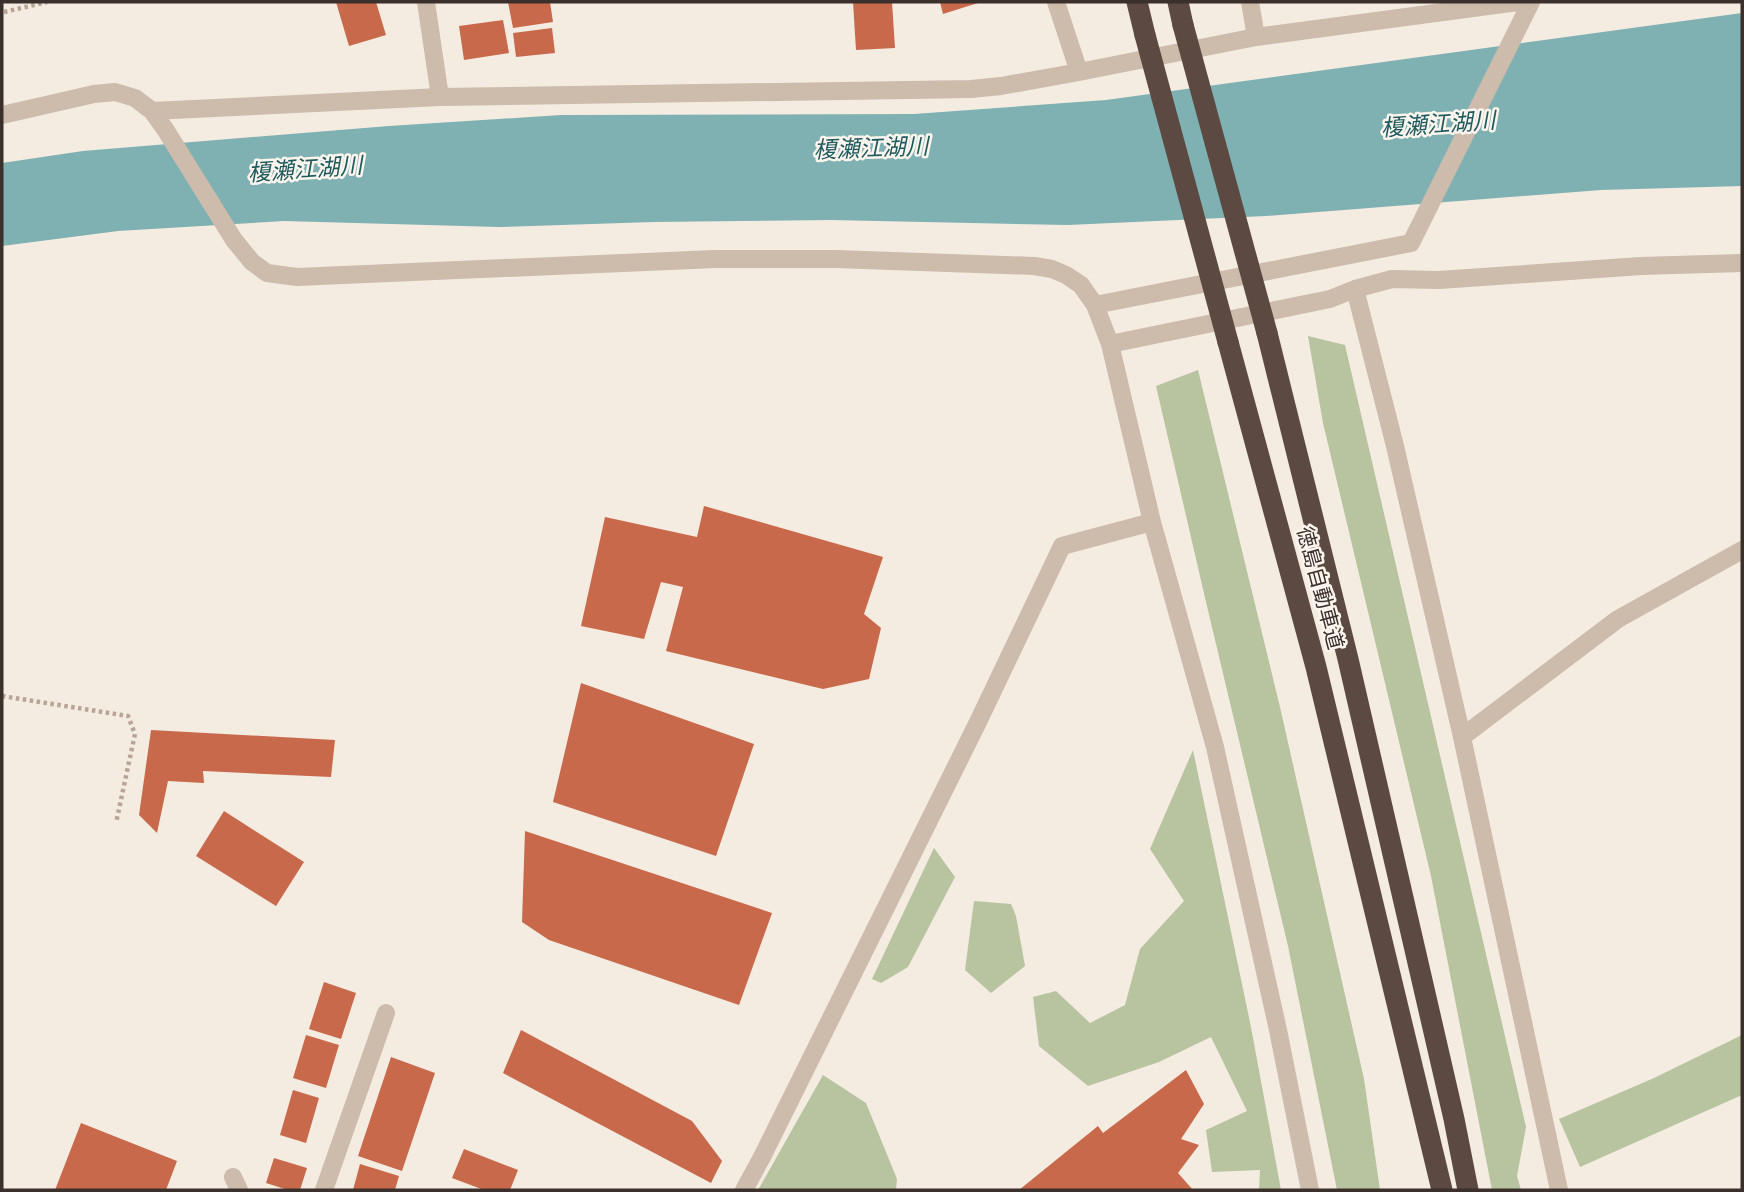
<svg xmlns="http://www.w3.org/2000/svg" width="1744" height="1192" viewBox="0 0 1744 1192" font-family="Poppins,'Noto Sans JP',sans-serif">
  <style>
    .green { fill: #b8c4a0 }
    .water { fill: #7fb0b2 }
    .building { fill: #c8694b }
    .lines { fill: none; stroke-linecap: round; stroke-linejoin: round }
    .path { stroke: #b9a596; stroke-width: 4.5; stroke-dasharray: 3.5 3.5; stroke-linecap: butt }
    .minor { stroke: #cdbbac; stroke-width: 18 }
    .highway { stroke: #5c4a42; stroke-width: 21 }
    .highway-bridge { stroke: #5c4a42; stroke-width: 21 }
    .labels { text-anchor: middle; stroke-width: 5; stroke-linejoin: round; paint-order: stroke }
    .street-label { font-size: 21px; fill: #3b302b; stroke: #fbf5ee }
    .water-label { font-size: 23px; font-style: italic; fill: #1f5a5e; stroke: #fbf5ee }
  </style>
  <rect width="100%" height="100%" fill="#f4ebe1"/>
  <path class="green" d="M1308 336 1345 345 1526 1127 1517 1176 1521 1190H1492L1431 876 1323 423Z
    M1198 370 1280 707 1364 1079 1380 1190H1337L1288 946 1206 602 1156 386Z
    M1193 750 1251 1027 1281 1190H1259L1260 1170 1212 1172 1206 1130 1247 1111 1211 1037 1159 1062 1088 1086 1039 1046 1033 997 1056 991 1090 1023 1125 1005 1140 949 1184 901 1150 849Z
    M934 848 955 877 908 967 881 983 872 979Z
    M974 901 1011 904 1016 916 1025 966 991 993 965 970Z
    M1742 1035V1095L1580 1167 1559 1119 1654 1078Z
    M823 1075 866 1103 897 1179 896 1190H758Z"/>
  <path class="water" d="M1742 13V186L1601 190 1266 216 1068 225 831 220 653 222 499 227 284 221 118 231 2 246V163L83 151 389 126 561 115 914 114 1106 100Z"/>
  <path class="building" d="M336 2H376L386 35 349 46Z
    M508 2H550L553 22 513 28Z
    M853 2H892L895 48 856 50Z
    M940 2H981L943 14Z
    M503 20 509 53 464 60 459 26Z
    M552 28 555 53 516 57 513 33Z
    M704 506 883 557 864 614 881 628 869 679 823 689 666 651 683 587 661 582 644 639 581 626 605 517 697 537Z
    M581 683 754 744 716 856 553 802Z
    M151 730 335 740 331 777 203 771 204 783 168 781 157 833 139 815Z
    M224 811 304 862 276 906 196 856Z
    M525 831 772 913 739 1005 549 940 522 922Z
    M324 982 356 993 341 1039 309 1029Z
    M521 1030 692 1121 722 1161 711 1183 503 1073Z
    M306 1035 339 1045 326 1088 293 1078Z
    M391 1057 435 1073 402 1171 358 1156Z
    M1186 1070 1204 1104 1181 1139 1199 1145 1178 1173 1193 1190H1019L1098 1126 1103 1133Z
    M293 1090 319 1098 306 1143 280 1135Z
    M81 1123 177 1161 166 1190H55Z
    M464 1149 518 1170 510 1190H484L452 1178Z
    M274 1158 307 1168 300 1190H288L266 1183Z
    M360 1164 399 1176 395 1190H353Z"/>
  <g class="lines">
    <path class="path" d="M4 12 47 2
      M2 696 128 716 135 734 116 823"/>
    <path class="minor" d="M426 2 440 97
      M1056 2 1079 72
      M1250 2 1256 37
      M152 111 440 97 971 89 1001 86 1079 72 1256 37 1518 2
      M2 115 94 94 115 92 135 98 152 111 165 129 234 240 252 262 267 273 297 277 715 259H836L1034 266 1052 269 1066 275 1081 285 1095 305 1110 344 1152 522 1215 747 1278 1030 1310 1190
      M1355 289 1392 279 1439 280 1641 266 1742 263
      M1095 305 1411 243 1531 2
      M1110 344 1330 299 1355 289 1395 446 1462 737 1559 1190
      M1462 737 1618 619 1742 550
      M233 1177 239 1190
      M324 1190 386 1013
      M744 1190 762 1157 978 722 1062 546 1152 522"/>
    <path class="highway" d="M1137 2 1145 35
      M1178 2 1183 25
      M1267 333 1348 659 1454 1119 1468 1190
      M1228 342 1316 667 1442 1190"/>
    <path class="highway-bridge" d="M1183 25 1267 333
      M1145 35 1228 342"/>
  </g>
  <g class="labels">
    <g class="street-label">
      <text transform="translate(1320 588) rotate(75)" y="7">徳島自動車道</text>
    </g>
    <g class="water-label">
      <text transform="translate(1438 124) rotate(-4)" y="8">榎瀬江湖川</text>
      <text transform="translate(871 148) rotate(-2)" y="8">榎瀬江湖川</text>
      <text transform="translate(305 169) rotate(-4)" y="8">榎瀬江湖川</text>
    </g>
  </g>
  <rect width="1744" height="1192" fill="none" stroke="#3b302b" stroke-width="7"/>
</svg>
